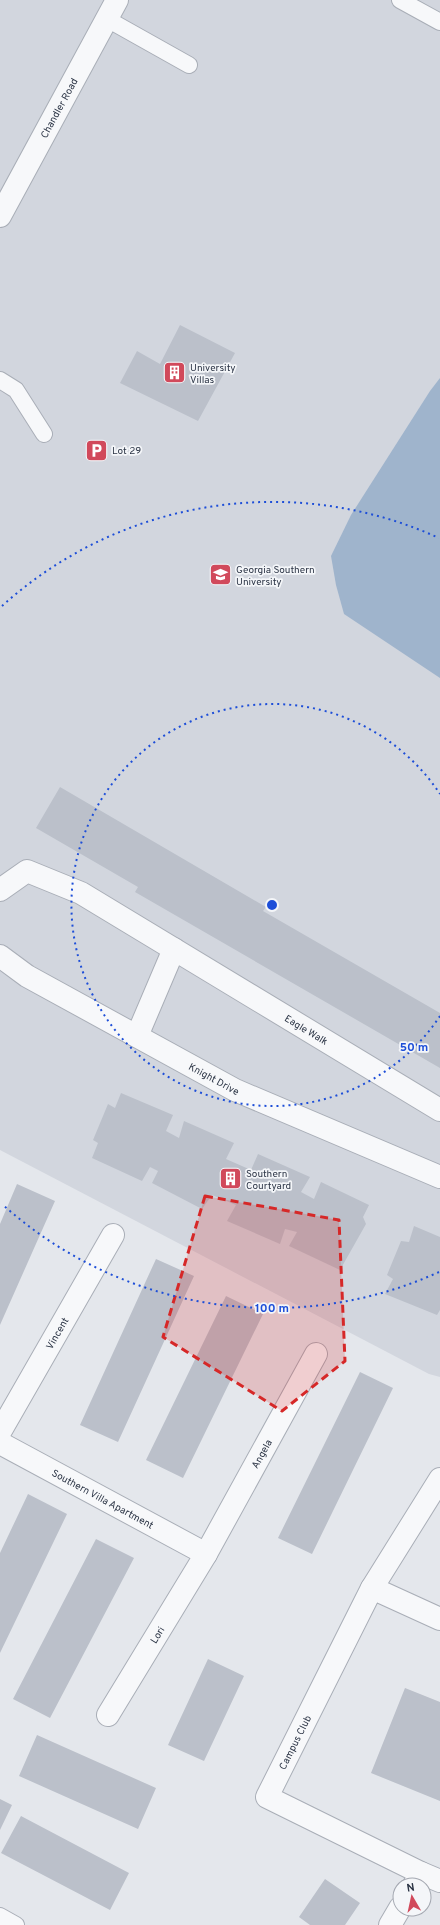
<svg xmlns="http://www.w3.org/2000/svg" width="440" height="1925" viewBox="0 0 440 1925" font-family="Overpass,sans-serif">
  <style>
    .built { fill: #d2d6de }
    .water { fill: #9fb4cc }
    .building { fill: #bbc0ca }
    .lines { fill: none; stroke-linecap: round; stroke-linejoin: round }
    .service-casing { stroke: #a9aeb7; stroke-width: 18 }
    .minor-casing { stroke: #a9aeb7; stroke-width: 24 }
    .service { stroke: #f7f8fa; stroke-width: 16 }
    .minor { stroke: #f7f8fa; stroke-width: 22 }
    .marked { fill: #d62828; fill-opacity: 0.2; stroke: #d62828; stroke-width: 3; stroke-dasharray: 8 5; stroke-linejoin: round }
    .ring { fill: none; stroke: #1d4ed8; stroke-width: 2; stroke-dasharray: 2 4 }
    .labels { text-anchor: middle; stroke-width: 3.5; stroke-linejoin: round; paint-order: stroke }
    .street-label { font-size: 10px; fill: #2b3445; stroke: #f4f6f9 }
    .poi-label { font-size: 10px; fill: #2b3445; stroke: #f4f6f9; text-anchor: start }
    .centre { fill: #1d4ed8; stroke: #f4f6f9; stroke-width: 2 }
    .ring-label { font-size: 12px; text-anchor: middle; font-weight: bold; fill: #1d4ed8; stroke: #f4f6f9; stroke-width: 3.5; stroke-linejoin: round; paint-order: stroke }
  </style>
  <rect width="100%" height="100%" fill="#e4e7ec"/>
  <path class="built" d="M0 0H440V1377L429 1374 0 1150Z"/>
  <path class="water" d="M440 378V678L344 614 336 585 331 556 351 515 430 391Z"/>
  <path class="building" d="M180 325 235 353 198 421 120 383 137 351 160 364Z
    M60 787 266 907 263 911 440 1013V1068L135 892 138 887 36 828Z
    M121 1093 173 1115 166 1131 179 1138 184 1121 234 1143 226 1159 251 1170 258 1154 310 1177 301 1192 314 1199 321 1182 369 1205 363 1217 366 1224 340 1270 289 1246 297 1232 285 1229 280 1244 227 1221 236 1205 212 1195 202 1209 152 1183 158 1171 150 1167 142 1181 92 1158 98 1143 93 1140 108 1104 115 1108Z
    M17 1184 55 1201 0 1325V1224Z
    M414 1226 440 1237V1310L437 1315 385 1294 393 1279 387 1275 401 1241 409 1242Z
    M156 1259 194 1276 118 1442 80 1425Z
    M226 1296 263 1314 183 1478 146 1460Z
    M360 1372 393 1388 312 1554 278 1538Z
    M28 1494 67 1514 0 1653V1553Z
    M96 1539 134 1558 50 1718 13 1699Z
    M208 1659 244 1676 204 1761 168 1745Z
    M405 1688 440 1702V1801L371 1773Z
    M37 1735 156 1788 138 1829 19 1776Z
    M0 1799 12 1805 0 1830Z
    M21 1816 129 1873 110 1910 1 1853Z
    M325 1879 360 1903 345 1925H310L299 1917Z"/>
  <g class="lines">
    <defs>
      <path id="service" d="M400 0 440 22
        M107 19 189 65
        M0 380 16 390 44 434
        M0 1916 16 1925"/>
      <g id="minor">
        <path id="s1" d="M0 216 117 0"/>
        <path id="s2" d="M0 890 27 871 81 893 440 1110"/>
        <path id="s3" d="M0 956 27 976 235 1090 440 1177"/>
        <path d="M137 1036 174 949"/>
        <path id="s4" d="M0 1432 113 1235"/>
        <path id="s5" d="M0 1443 206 1554"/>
        <path d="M372 1588 440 1479"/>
        <path id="s6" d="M108 1715 206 1554 316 1354"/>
        <path d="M421 1873 440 1881"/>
        <path id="s7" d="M414 1885 421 1873 267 1797 372 1588 440 1619"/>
        <path d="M390 1925 400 1908"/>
      </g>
    </defs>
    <use href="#service" class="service-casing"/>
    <use href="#minor" class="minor-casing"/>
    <use href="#service" class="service"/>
    <use href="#minor" class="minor"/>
  </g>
  <path class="marked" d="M205 1196 339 1220 345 1361 282 1411 163 1337Z"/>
  <g class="ring">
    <path d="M440 1016A201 201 0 1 1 440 794"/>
    <path d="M439 1272A403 403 0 0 1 2 1204M2 606A403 403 0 0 1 439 538"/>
  </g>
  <defs>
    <symbol id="building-square" viewBox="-11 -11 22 22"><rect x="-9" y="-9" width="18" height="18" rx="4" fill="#d1495b" stroke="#f4f6f9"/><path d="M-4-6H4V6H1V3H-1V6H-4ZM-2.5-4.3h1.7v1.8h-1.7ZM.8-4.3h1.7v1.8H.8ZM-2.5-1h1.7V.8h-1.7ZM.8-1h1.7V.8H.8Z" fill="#fff"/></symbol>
    <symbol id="parking-square" viewBox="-11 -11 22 22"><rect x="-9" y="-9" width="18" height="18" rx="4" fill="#d1495b" stroke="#f4f6f9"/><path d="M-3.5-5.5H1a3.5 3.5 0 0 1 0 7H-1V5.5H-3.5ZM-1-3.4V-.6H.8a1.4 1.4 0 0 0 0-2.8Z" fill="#fff"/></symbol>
    <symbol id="university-square" viewBox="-11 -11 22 22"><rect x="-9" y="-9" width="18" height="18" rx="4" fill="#d1495b" stroke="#f4f6f9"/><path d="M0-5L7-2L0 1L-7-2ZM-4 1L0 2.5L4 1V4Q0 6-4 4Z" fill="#fff"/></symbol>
  </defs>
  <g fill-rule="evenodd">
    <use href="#building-square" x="162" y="360" width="25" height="25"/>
    <use href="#parking-square" x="84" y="438" width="25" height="25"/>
    <use href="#university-square" x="208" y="562" width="25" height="25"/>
    <use href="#building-square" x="218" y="1166" width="25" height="25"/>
  </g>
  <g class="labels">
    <g class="street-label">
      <text dy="4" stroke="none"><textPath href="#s1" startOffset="123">Chandler Road</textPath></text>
      <text dy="4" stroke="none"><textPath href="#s2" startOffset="355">Eagle Walk</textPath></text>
      <text dy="4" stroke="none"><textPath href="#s3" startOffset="247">Knight Drive</textPath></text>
      <text dy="4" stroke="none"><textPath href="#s4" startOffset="114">Vincent</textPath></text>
      <text dy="4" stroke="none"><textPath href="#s6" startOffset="303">Angela</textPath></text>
      <text dy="4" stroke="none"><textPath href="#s5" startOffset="117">Southern Villa Apartment</textPath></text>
      <text dy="4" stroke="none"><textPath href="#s6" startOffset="94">Lori</textPath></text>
      <text dy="4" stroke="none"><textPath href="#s7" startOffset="247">Campus Club</textPath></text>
    </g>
    <g class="poi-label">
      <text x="190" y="371">University<tspan x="190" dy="12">Villas</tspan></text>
      <text x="112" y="454">Lot 29</text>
      <text x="236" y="573">Georgia Southern<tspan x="236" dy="12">University</tspan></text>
      <text x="246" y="1177">Southern<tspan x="246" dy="12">Courtyard</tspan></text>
    </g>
  </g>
  <circle cx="272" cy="905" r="6" class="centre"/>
  <g class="ring-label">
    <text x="414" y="1051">50 m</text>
    <text x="272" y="1312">100 m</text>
  </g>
  <g transform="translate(412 1897) rotate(351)"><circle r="19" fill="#f4f6f9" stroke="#a4a8b1"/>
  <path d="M0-3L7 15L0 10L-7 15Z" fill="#d1495b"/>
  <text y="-6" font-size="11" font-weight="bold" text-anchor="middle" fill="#2b3445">N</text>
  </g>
</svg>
